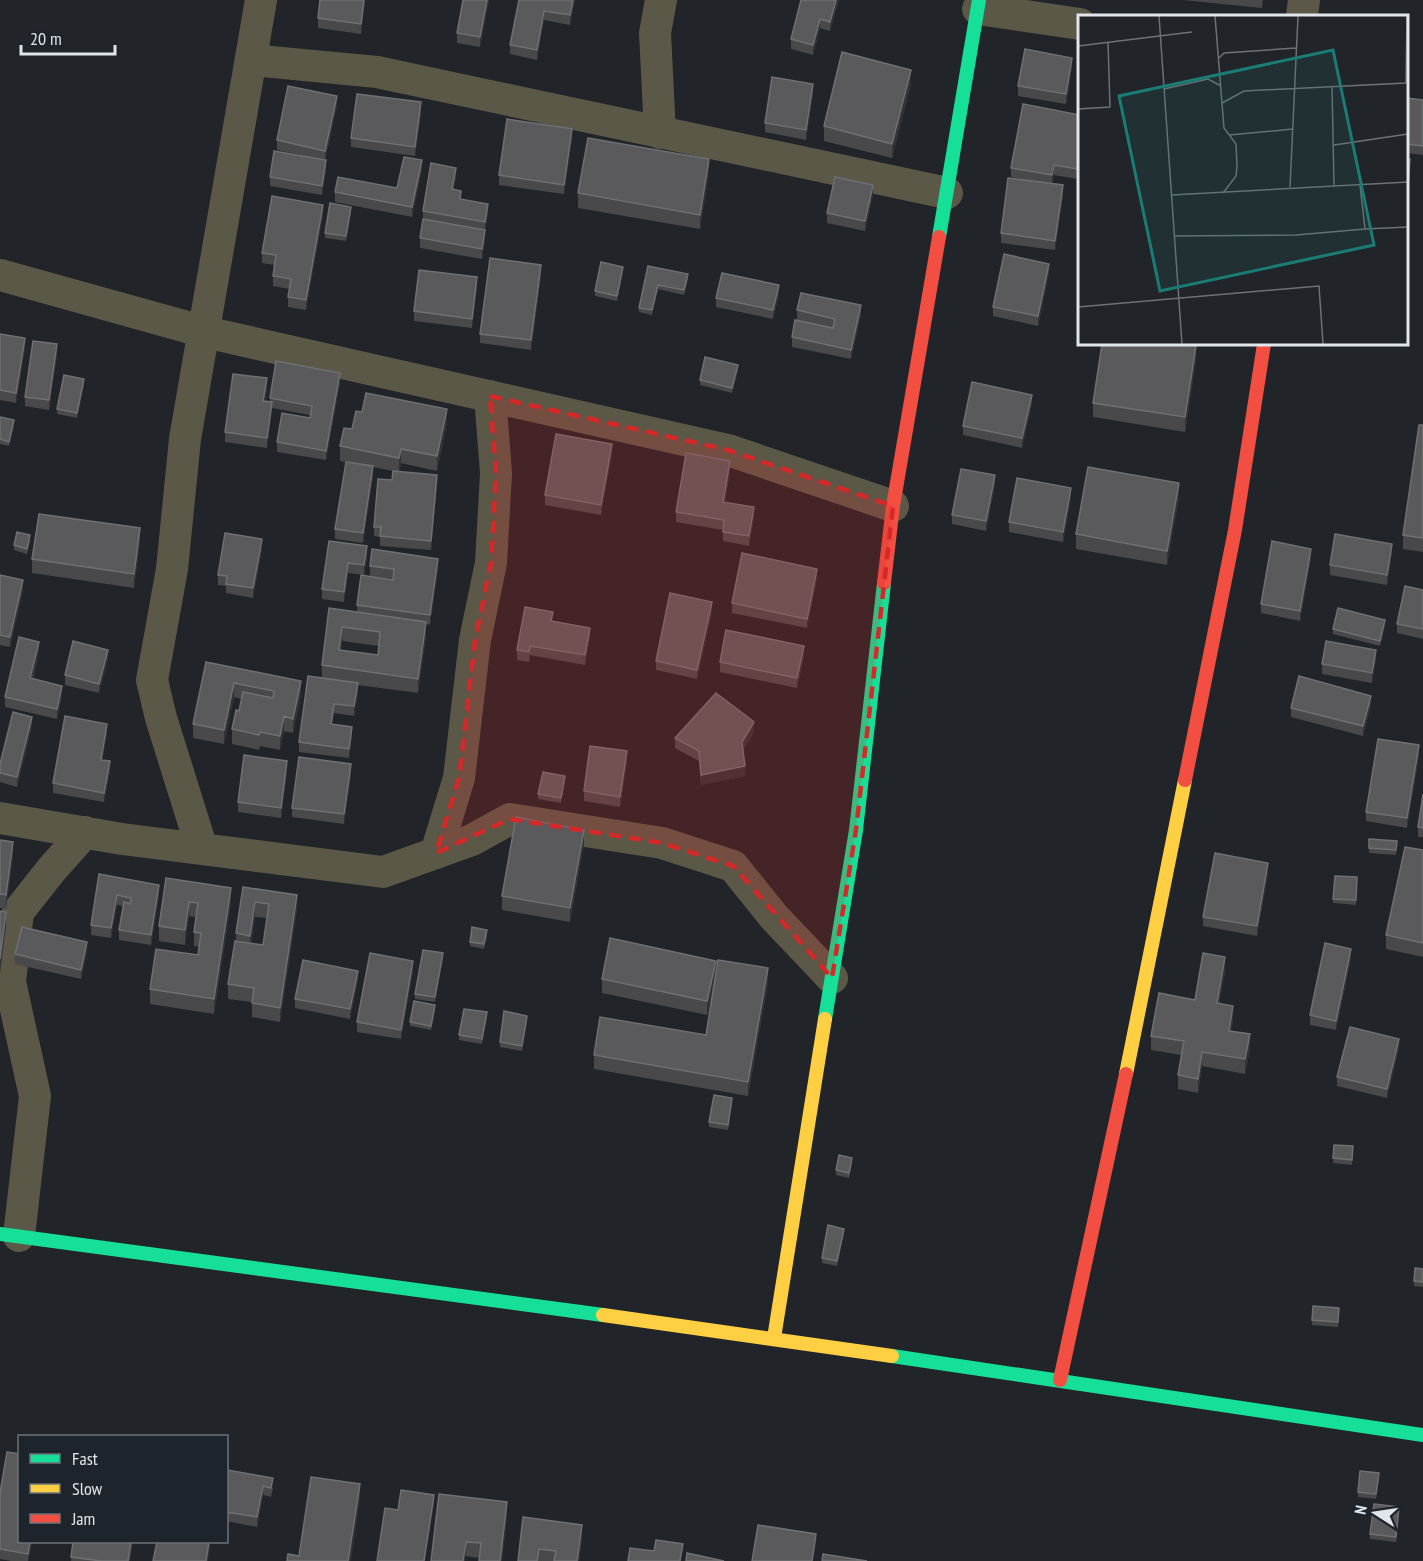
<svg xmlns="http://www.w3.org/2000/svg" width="1423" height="1561" viewBox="0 0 1423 1561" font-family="'PT Sans Narrow',sans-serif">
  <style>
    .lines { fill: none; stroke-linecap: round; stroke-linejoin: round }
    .street { stroke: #5b5848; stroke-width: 32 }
    .fast { stroke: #16e098; stroke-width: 14 }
    .slow { stroke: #ffcf43; stroke-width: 14 }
    .jam { stroke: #f24e42; stroke-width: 14 }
    .wall { fill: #49494c; fill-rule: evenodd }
    .shaded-wall { fill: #323336 }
    .building { fill: #5a5a5d; stroke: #6f7073; stroke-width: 1.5; fill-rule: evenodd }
    .marked { fill: #d62828; fill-opacity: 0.2; stroke: #d62828; stroke-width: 4.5; stroke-dasharray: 12 8; stroke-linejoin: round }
    .inset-road { fill: none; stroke: #6e7276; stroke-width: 1.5 }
    .view { fill: #1a7c74; fill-opacity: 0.15; stroke: #1a7c74; stroke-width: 3 }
    .inset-edge { fill: none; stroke: #e1e6eb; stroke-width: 3 }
  </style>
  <rect width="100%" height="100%" fill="#212428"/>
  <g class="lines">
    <path class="street" d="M978 9 1080 24
      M1302 16 1304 0
      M251 60 377 72 947 193
      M660 133 655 33 661 0
      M0 275 205 332 728 450 893 506
      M0 818 122 839 383 872 472 840 510 819 662 843 733 866 774 917 832 978
      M202 849 161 718 152 680 172 569 185 439 261 0
      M436 853 459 778 475 640 491 563 496 473 490 396
      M19 1236 35 1096 10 982 18 912 52 869 85 832"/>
    <path class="fast" d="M939 237 979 0
      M825 1019 856 830 884 583
      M0 1234 603 1315
      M892 1356 1423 1435"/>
    <path class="slow" d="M1126 1074 1185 780
      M603 1315 892 1356
      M774 1338 825 1019"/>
    <path class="jam" d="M884 583 893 506 939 237
      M1185 780 1235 530 1264 344
      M1060 1380 1126 1074"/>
  </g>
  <path class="wall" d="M320 0H365L361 34 318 28V18Z
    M489 0 480 47 457 43V33Z
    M519 0H575L570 25 544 20 537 60 510 54V45Z
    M839 0 830 31 820 28 813 55 791 49V39Z
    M1183 0H1263L1262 8Z
    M1072 67 1066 104 1018 96V86Z
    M911 84 892 158 824 141V126Z
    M813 93 806 140 765 132V123Z
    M1407 98 1423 100V155L1407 153Z
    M337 106 325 160 326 170 322 195 270 186V177L320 159 277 150V140Z
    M421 112 415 156 351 147V138Z
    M1080 115V164L1077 179 1054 175 1052 184 1063 195 1055 250 1001 243V233L1034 182 1011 177V168Z
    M572 139 564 194 499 185V175Z
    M422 170 412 217 335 202V192L397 188Z
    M709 173 700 229 578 208V193Z
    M456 178 453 190 461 199 488 214 485 230V240L482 259 420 248V238L423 221V211Z
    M873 195 865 231 827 223V213Z
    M351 212 346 241 325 238V233Z
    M323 214 306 310 288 307V297L290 289 273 286V276L275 265 262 263V253Z
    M648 266 688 279 684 295 658 289 652 315 639 312V308Z
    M623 272 617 301 595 296V291Z
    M1049 273 1038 326 993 316V307Z
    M541 275 531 350 480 343V334Z
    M477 287 472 328 414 321V311Z
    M779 294 773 319 716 307V298Z
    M797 310 861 315 851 359 792 347V337L797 320Z
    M0 334 25 348 16 403 0 400Z
    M57 354 49 410 25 406V397Z
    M1196 360 1185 432 1093 417V403Z
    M738 370 732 393 700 385V380Z
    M340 383 326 460 277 452V442L310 418V415L272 408 267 448 225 442V432L267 388 265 401 270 402V398Z
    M84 384 77 418 57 414V409Z
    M1032 404 1022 448 963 435V426Z
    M0 417 14 425 9 446 0 444Z
    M447 423 437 471 401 463 399 471 437 484 431 550 380 546V537L374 536V527L392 480 393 471 373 467V476L363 543 335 539V529L357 464 340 461V446L352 429Z
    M1423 425V552L1403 549V535Z
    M612 454 601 515 545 505V495Z
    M730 471 725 502 754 517 749 546 723 541V530L676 522V512Z
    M995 485 986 531 952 524V515Z
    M1071 497 1063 542 1009 532V522Z
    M1179 497 1167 565 1076 549V534Z
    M30 540 27 554 14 550V545Z
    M329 541 367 556 364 575 348 573 344 602 322 599V589Z
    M140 543 134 588 32 573V559Z
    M262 549 253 598 226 593V586L218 585V575Z
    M1392 553 1387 585 1330 575V565Z
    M1311 558 1300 621 1261 613V604Z
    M370 566 438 568 430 625 426 624V636L418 693 358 685V693L354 716 334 713 332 724 352 736 349 758 299 752V742L322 678V665L329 608 357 612V605L393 580V579L370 576ZM342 641 379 646 378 655 341 650Z
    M0 575 23 590 10 647 0 645Z
    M817 578 807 628 732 613V603Z
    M1423 590V639L1397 633V624Z
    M712 612 697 679 656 670V661Z
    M553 621 590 637 585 665 530 655 529 662 517 660V650Z
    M1385 625 1380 646 1333 634V629Z
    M39 651 33 679 62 696 57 719 5 707V697Z
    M804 656 797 688 720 672V662Z
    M108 659 99 693 65 685V675Z
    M1376 660 1372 683 1322 674V664Z
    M206 662 301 696 293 733 284 731 280 750 260 746 259 750 232 744V729L239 711 242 699 234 697 224 744 193 738V724Z
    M1371 705 1363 736 1291 717V708Z
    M32 727 17 787 0 782V764Z
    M754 732 743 750 745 776 701 785 699 761 675 748V738Z
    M107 734 102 760 110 771 104 802 53 793V783Z
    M1419 755 1407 828 1366 821V812Z
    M627 761 620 807 584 801V791Z
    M287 771 281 818 238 812V802Z
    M351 774 344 824 292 817V808Z
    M565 780 561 803 538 799V794Z
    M1423 794V837H1418V827Z
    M1369 839 1397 846 1396 855 1369 853Z
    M0 840 13 856 6 909 0 908Z
    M584 844 570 922 502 910V896Z
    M1423 850V957L1386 949V935Z
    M1268 873 1257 936 1203 926V917Z
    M99 874 159 895 151 945 119 940V930L123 906 117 905 111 938 91 935V925Z
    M1357 877 1356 905 1333 903V899Z
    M166 878 231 903 214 1014 150 1004V989L198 955 199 947 194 946V932L196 917 189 916 185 945 159 941V926Z
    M243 887 297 909 280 1022 252 1017V1002L228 999V984L236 941V933ZM255 917 267 918 263 945 251 943Z
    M487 935 484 949 470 946V942Z
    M87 952 81 979 15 964V954Z
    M443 958 435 1002 415 999V994Z
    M1351 958 1336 1030 1310 1025V1015Z
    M413 971 401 1039 357 1032V1022Z
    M1225 971 1219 1004 1233 1021 1231 1031 1250 1049 1245 1074 1202 1066 1198 1093 1178 1089V1075L1181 1055 1151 1050V1036L1195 1000Z
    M716 975 707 1015 602 993V979Z
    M358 980 350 1019 295 1008V999Z
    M768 983 748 1096 594 1069V1055L706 1035Z
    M435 1010 431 1030 410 1026V1022Z
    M487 1017 482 1044 459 1040V1035Z
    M527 1021 522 1051 500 1047V1042Z
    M1399 1049 1387 1098 1337 1086V1077Z
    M732 1103 728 1130 709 1127V1122Z
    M1334 1145 1353 1146 1352 1165 1333 1163Z
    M852 1163 849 1178 836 1175V1170Z
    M844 1233 837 1266 822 1263V1258Z
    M1423 1269V1287L1414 1286V1281Z
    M1339 1308 1338 1327 1312 1325V1320Z
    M227 1470 273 1488 271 1497 263 1495 257 1527 226 1521Z
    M1379 1478 1376 1499 1358 1497V1492Z
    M0 1493 20 1542H32L28 1561H11L0 1559Z
    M1399 1512 1396 1542 1370 1539V1534Z
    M507 1516 502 1561H479V1558L466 1556 431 1561Z
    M523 1517 582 1539 579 1561H518Z
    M73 1542H133L130 1561H71Z"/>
  <path class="shaded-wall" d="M364 0H365L361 34V24Z
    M487 0H489L480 47V37Z
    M573 0H575L570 25V15Z
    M836 0H839L830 31V22Z
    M544 11V20L537 60V50Z
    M820 19V28L813 55V45Z
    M1072 58V67L1066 104V94Z
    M911 70V84L892 158V144Z
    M813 84V93L806 140V130Z
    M337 96V106L325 160V151Z
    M421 102V112L415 156V147Z
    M572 129V139L564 194V185Z
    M1080 155V164L1077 179V169Z
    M709 159V173L700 229V215Z
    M1410 159V174L1407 211V197Z
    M326 160V170L322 195V186Z
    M422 160V170L412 217V207Z
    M1054 165V175L1052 185V175Z
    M456 168V178L452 199V189Z
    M873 185V195L865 231V221Z
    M1063 185V195L1055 250V241Z
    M488 204V214L485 232V222Z
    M323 205V214L306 310V300Z
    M351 207V212L346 241V236Z
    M485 230V240L482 259V249Z
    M1049 264V273L1038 326V316Z
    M541 265V275L531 350V340Z
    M623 267V272L617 301V296Z
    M477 277V287L472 328V319Z
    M658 285V289L652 315V310Z
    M779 285V294L773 319V310Z
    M861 305V315L851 359V350Z
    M25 338V348L16 403V393Z
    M57 344V354L49 410V400Z
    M1196 346V360L1185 432V417Z
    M738 365V370L732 393V388Z
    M340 373V383L326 460V451Z
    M267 378V388L263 411V401Z
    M84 379V384L77 418V413Z
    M1032 395V404L1022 448V438Z
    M272 402V412L267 448V438Z
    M447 409V423L437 471V456Z
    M14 420V425L9 446V442Z
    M612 444V454L601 515V505Z
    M401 449V463L399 472V458Z
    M730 461V471L723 511V502Z
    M373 466V476L363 543V533Z
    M437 475V484L431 550V541Z
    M995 475V485L986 531V521Z
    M1179 483V497L1167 565V551Z
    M1071 488V497L1063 542V532Z
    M754 507V517L749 546V536Z
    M140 528V543L134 588V574Z
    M262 539V549L253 598V588Z
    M1392 544V553L1387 585V575Z
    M367 546V556L364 575V565Z
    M1311 549V558L1300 621V611Z
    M438 559V568L430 625V615Z
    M348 563V573L344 602V592Z
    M817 569V578L807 628V619Z
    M23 580V590L10 647V637Z
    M712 602V612L697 679V670Z
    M1385 620V625L1380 646V641Z
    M426 622V636L418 693V679Z
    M342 627V641L339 664V650Z
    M590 628V637L585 665V655Z
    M39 642V651L30 688V678Z
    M804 646V656L797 688V678Z
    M108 650V659L99 693V684Z
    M1376 650V660L1372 683V673Z
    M301 681V696L293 733V719Z
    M234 683V697L224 744V730Z
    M358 683V693L354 716V706Z
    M62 686V696L57 719V709Z
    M1371 696V705L1363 736V726Z
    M284 716V731L280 750V736Z
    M32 717V727L17 787V777Z
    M754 722V732L742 752V742Z
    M107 724V734L101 769V760Z
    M352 727V736L349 758V749Z
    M1419 745V755L1407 828V818Z
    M627 751V761L620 807V797Z
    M110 761V771L104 802V793Z
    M287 761V771L281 818V808Z
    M351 764V774L344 824V814Z
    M745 766V776L701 785V775Z
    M584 830V844L570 922V908Z
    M13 842V856L6 909V895Z
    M1268 863V873L1257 936V926Z
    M159 885V895L151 945V935Z
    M231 888V903L214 1014V999Z
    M117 895V905L111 938V928Z
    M297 895V909L280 1022V1008Z
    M189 902V916L185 945V930Z
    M255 902V917L250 950V936Z
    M6 912V926L0 973V959Z
    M87 942V952L81 979V970Z
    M1351 949V958L1336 1030V1021Z
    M443 953V958L435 1002V997Z
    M1225 957V971L1217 1018V1003Z
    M413 961V971L401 1039V1030Z
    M716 961V975L707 1015V1001Z
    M768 968V983L748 1096V1082Z
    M358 971V980L350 1019V1009Z
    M1233 1006V1021L1229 1045V1031Z
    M527 1016V1021L522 1051V1046Z
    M1250 1034V1049L1245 1074V1059Z
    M1399 1039V1049L1387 1098V1089Z
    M1202 1052V1066L1198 1093V1079Z
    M844 1229V1233L837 1266V1261Z
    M360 1484V1499L351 1561H348Z
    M263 1486V1495L257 1527V1517Z
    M434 1495V1505L425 1561H424Z
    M507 1502V1516L502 1561H500Z
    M582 1525V1539L579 1561H577Z
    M816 1534V1544L813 1561H812Z
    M30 1542H32L28 1561V1554Z
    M131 1542H133L130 1561H128Z
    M209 1542H211L208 1561H206Z
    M466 1542V1556L465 1561H463Z"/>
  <path class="building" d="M320 0H364L361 24 318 18Z
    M463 0H487L480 37 457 33Z
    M519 0H573L570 15 544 11 537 50 510 45Z
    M801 0H836L830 22 820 19 813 45 791 39Z
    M1025 49 1072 58 1066 94 1018 86Z
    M842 52 911 70 892 144 824 126Z
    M772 77 813 84 806 130 765 123Z
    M288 86 337 96 325 151 277 140Z
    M357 94 421 102 415 147 351 138Z
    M1407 98 1423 100V146L1407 144Z
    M1023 104 1080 115V155L1077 169 1054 165 1052 175 1011 168Z
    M507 119 572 129 564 185 499 175Z
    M588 138 709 159 700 215 578 193Z
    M274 151 326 160 322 186 270 177Z
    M404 157 422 160 412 207 335 192 338 177 397 188Z
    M1407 159H1410L1407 197Z
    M431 163 456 168 452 189 461 191 460 199 488 204 485 222 423 211Z
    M835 177 873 185 865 221 827 213Z
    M1008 178 1063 185 1055 241 1001 233Z
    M272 196 323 205 306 300 288 297 291 279 273 276 276 255 262 253Z
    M330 203 351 207 346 236 325 233Z
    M423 219 485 230 482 249 420 238Z
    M1004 254 1049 264 1038 316 993 307Z
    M490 258 541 265 531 340 480 334Z
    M601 262 623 267 617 296 595 291Z
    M648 266 688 274 684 290 658 285 652 310 639 308Z
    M419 270 477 277 472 319 414 311Z
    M722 273 779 285 773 310 716 298Z
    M801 293 861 305 851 350 792 337 795 320 833 328 835 319 797 310Z
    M0 334 25 338 16 393 0 390Z
    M33 341 57 344 49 400 25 397Z
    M1102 344H1182L1196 346 1185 417 1093 403Z
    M705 357 738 365 732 388 700 380Z
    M276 361 340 373 326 451 277 442 282 413 310 418 312 406 270 398Z
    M233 374 267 378 263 401 272 402 267 438 225 432Z
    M64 375 84 379 77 413 57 409Z
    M972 382 1032 395 1022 438 963 426Z
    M366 393 447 409 437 456 401 449 399 458 340 446 344 428 352 429 356 411 362 412Z
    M0 417 14 420 9 442 0 439Z
    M1419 425H1423V538L1403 535Z
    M556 434 612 444 601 505 545 495Z
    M686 453 730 461 723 502 754 507 749 536 723 532 724 520 676 512Z
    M346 462 373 466 363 533 335 529Z
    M1088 467 1179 483 1167 551 1076 534Z
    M961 469 995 475 986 521 952 515Z
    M393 471 437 475 431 541 380 536 381 527H374L378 479 392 480Z
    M1017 478 1071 488 1063 532 1009 522Z
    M39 514 140 528 134 574 32 559Z
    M17 532 30 535 27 549 14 545Z
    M225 533 262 539 253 588 226 584 227 576 218 575Z
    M1335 534 1392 544 1387 575 1330 565Z
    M329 541 367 546 364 565 348 563 344 592 322 589Z
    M1272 541 1311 549 1300 611 1261 604Z
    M372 549 438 559 430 615 357 605 361 575 393 580 394 569 370 566Z
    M742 553 817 569 807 619 732 603Z
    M0 575 23 580 10 637 0 635Z
    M1405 586 1423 590V629L1397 624Z
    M670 593 712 602 697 670 656 661Z
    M525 607 553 612 551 621 590 628 585 655 530 646 529 652 517 650Z
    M329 608 426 622 418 679 322 665ZM342 627 380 632 378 655 339 650Z
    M1338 608 1385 620 1380 641 1333 629Z
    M726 630 804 646 797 678 720 662Z
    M19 637 39 642 30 678 62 686 57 709 5 697Z
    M73 641 108 650 99 684 65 675Z
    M1326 641 1376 650 1372 673 1322 664Z
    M206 662 301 681 293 719 284 716 280 736 260 732 259 735 232 729 236 710 239 711 243 692 273 698 274 691 234 683 224 730 193 724Z
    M308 676 358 683 354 706 334 704 331 724 352 727 349 749 299 742Z
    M1299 676 1371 696 1363 726 1291 708Z
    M716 693 754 722 742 742 745 766 701 775 699 751 675 738Z
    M13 712 32 717 17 777 0 773V764Z
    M65 716 107 724 101 760 110 761 104 793 53 783Z
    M1378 739 1419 745 1407 818 1366 812Z
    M590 746 627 751 620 797 584 791Z
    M244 755 287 761 281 808 238 802Z
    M299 757 351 764 344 814 292 808Z
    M543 772 565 776 561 798 538 794Z
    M1423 794V828L1418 827Z
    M516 817 584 830 570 908 502 896Z
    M1369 839 1397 841 1396 850 1369 848Z
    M0 840 13 842 6 895 0 894Z
    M1405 847 1423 850V943L1386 935Z
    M1215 853 1268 863 1257 926 1203 917Z
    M99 874 159 885 151 935 119 930 124 902 130 904 131 898 117 895 111 928 91 925Z
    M1335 876 1357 877 1356 900 1333 899Z
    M166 878 231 888 214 999 150 989 156 949 198 955 201 933 194 932 198 903 189 902 185 930 159 926Z
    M243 887 297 895 280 1008 252 1003 254 988 228 984 235 941 263 945 269 904 255 902 250 936 236 933Z
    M0 911 6 912 0 959Z
    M22 927 87 942 81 970 15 954Z
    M472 927 487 930 484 944 470 942Z
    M610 938 716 961 707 1001 602 979Z
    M1325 943 1351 949 1336 1021 1310 1015Z
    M423 950 443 953 435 997 415 994Z
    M370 953 413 961 401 1030 357 1022Z
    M1203 953 1225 957 1217 1003 1233 1006 1229 1031 1250 1034 1245 1059 1202 1052 1198 1079 1178 1075 1184 1041 1151 1036 1159 993 1195 1000Z
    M303 960 358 971 350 1009 295 999Z
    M718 960 768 968 748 1082 594 1055 600 1017 706 1035Z
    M414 1001 435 1005 431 1026 410 1022Z
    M464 1009 487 1012 482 1039 459 1035Z
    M504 1011 527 1016 522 1046 500 1042Z
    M1350 1027 1399 1039 1387 1089 1337 1077Z
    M714 1095 732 1098 728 1125 709 1122Z
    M1334 1145 1353 1146 1352 1160 1333 1158Z
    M839 1155 852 1158 849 1173 836 1170Z
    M828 1225 844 1229 837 1261 822 1258Z
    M1415 1268 1423 1269V1282L1414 1281Z
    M1313 1306 1339 1308 1338 1322 1312 1320Z
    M7 1452 20 1454V1542H30L28 1554 0 1549V1493Z
    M227 1470 273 1478 271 1488 263 1486 257 1517 226 1512Z
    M1360 1471 1379 1473 1376 1494 1358 1492Z
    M311 1477 360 1484 348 1561H287L288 1554 299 1556Z
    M401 1490 434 1495 424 1561H377L385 1508 398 1510Z
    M439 1494 507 1502 500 1561H479L481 1543 466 1542 463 1561H431Z
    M1374 1504 1399 1507 1396 1537 1370 1534Z
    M523 1517 582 1525 577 1561H554L556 1551 539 1549 537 1561H518Z
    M758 1525 816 1534 812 1561H752Z
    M656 1540 683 1544 680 1561H628L630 1548 654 1551Z
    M73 1542H131L128 1561H101L71 1557Z
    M157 1542H209L206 1561H153Z
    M687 1553 724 1561H686Z
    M823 1554 867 1561H822Z"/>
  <path class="marked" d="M490 396 728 450 893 506 856 830 832 978 733 866 662 843 510 819 436 853 459 778 475 640 491 563 496 473Z"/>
  <g transform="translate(1078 15)">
    <rect width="330" height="330" fill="#212428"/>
    <path class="inset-road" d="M81 1 104 329M137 1 146 113 158 129 159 151 158 161 145 178M0 31 114 17M141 43 146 38 218 33M254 71 256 171M86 74 130 64 143 71M144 88 166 76 328 68 329 1M0 94 32 92 30 27M151 120 215 114M256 130 330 119M282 170 287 214 330 212M212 172 220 1M94 180 330 167M97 221 218 220 287 214M0 292 241 271 245 329"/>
    <path class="view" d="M255 35 296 230 82 276 41 81Z"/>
    <rect width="330" height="330" class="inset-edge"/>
  </g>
  <rect x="18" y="1435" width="210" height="108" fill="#1e242b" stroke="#6c7278" stroke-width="1.5"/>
  <rect x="30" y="1454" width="30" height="9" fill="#16e098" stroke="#6c7278" stroke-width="1.5"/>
  <text x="72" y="1465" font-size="18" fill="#e1e6eb">Fast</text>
  <rect x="30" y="1484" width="30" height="9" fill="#ffcf43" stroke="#6c7278" stroke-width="1.5"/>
  <text x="72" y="1495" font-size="18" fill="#e1e6eb">Slow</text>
  <rect x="30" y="1514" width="30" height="9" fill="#f24e42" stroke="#6c7278" stroke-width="1.5"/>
  <text x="72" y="1525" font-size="18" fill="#e1e6eb">Jam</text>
  <g transform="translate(1375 1513) rotate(282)" stroke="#1e242b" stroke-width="4.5" paint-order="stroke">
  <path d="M0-4.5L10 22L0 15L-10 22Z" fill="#e1e6eb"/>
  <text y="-9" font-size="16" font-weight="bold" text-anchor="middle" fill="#e1e6eb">N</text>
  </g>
  <path d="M21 45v9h94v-9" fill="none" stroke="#e1e6eb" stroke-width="3"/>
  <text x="30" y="45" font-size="18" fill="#e1e6eb" stroke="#1e242b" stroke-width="4.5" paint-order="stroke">20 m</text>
</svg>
